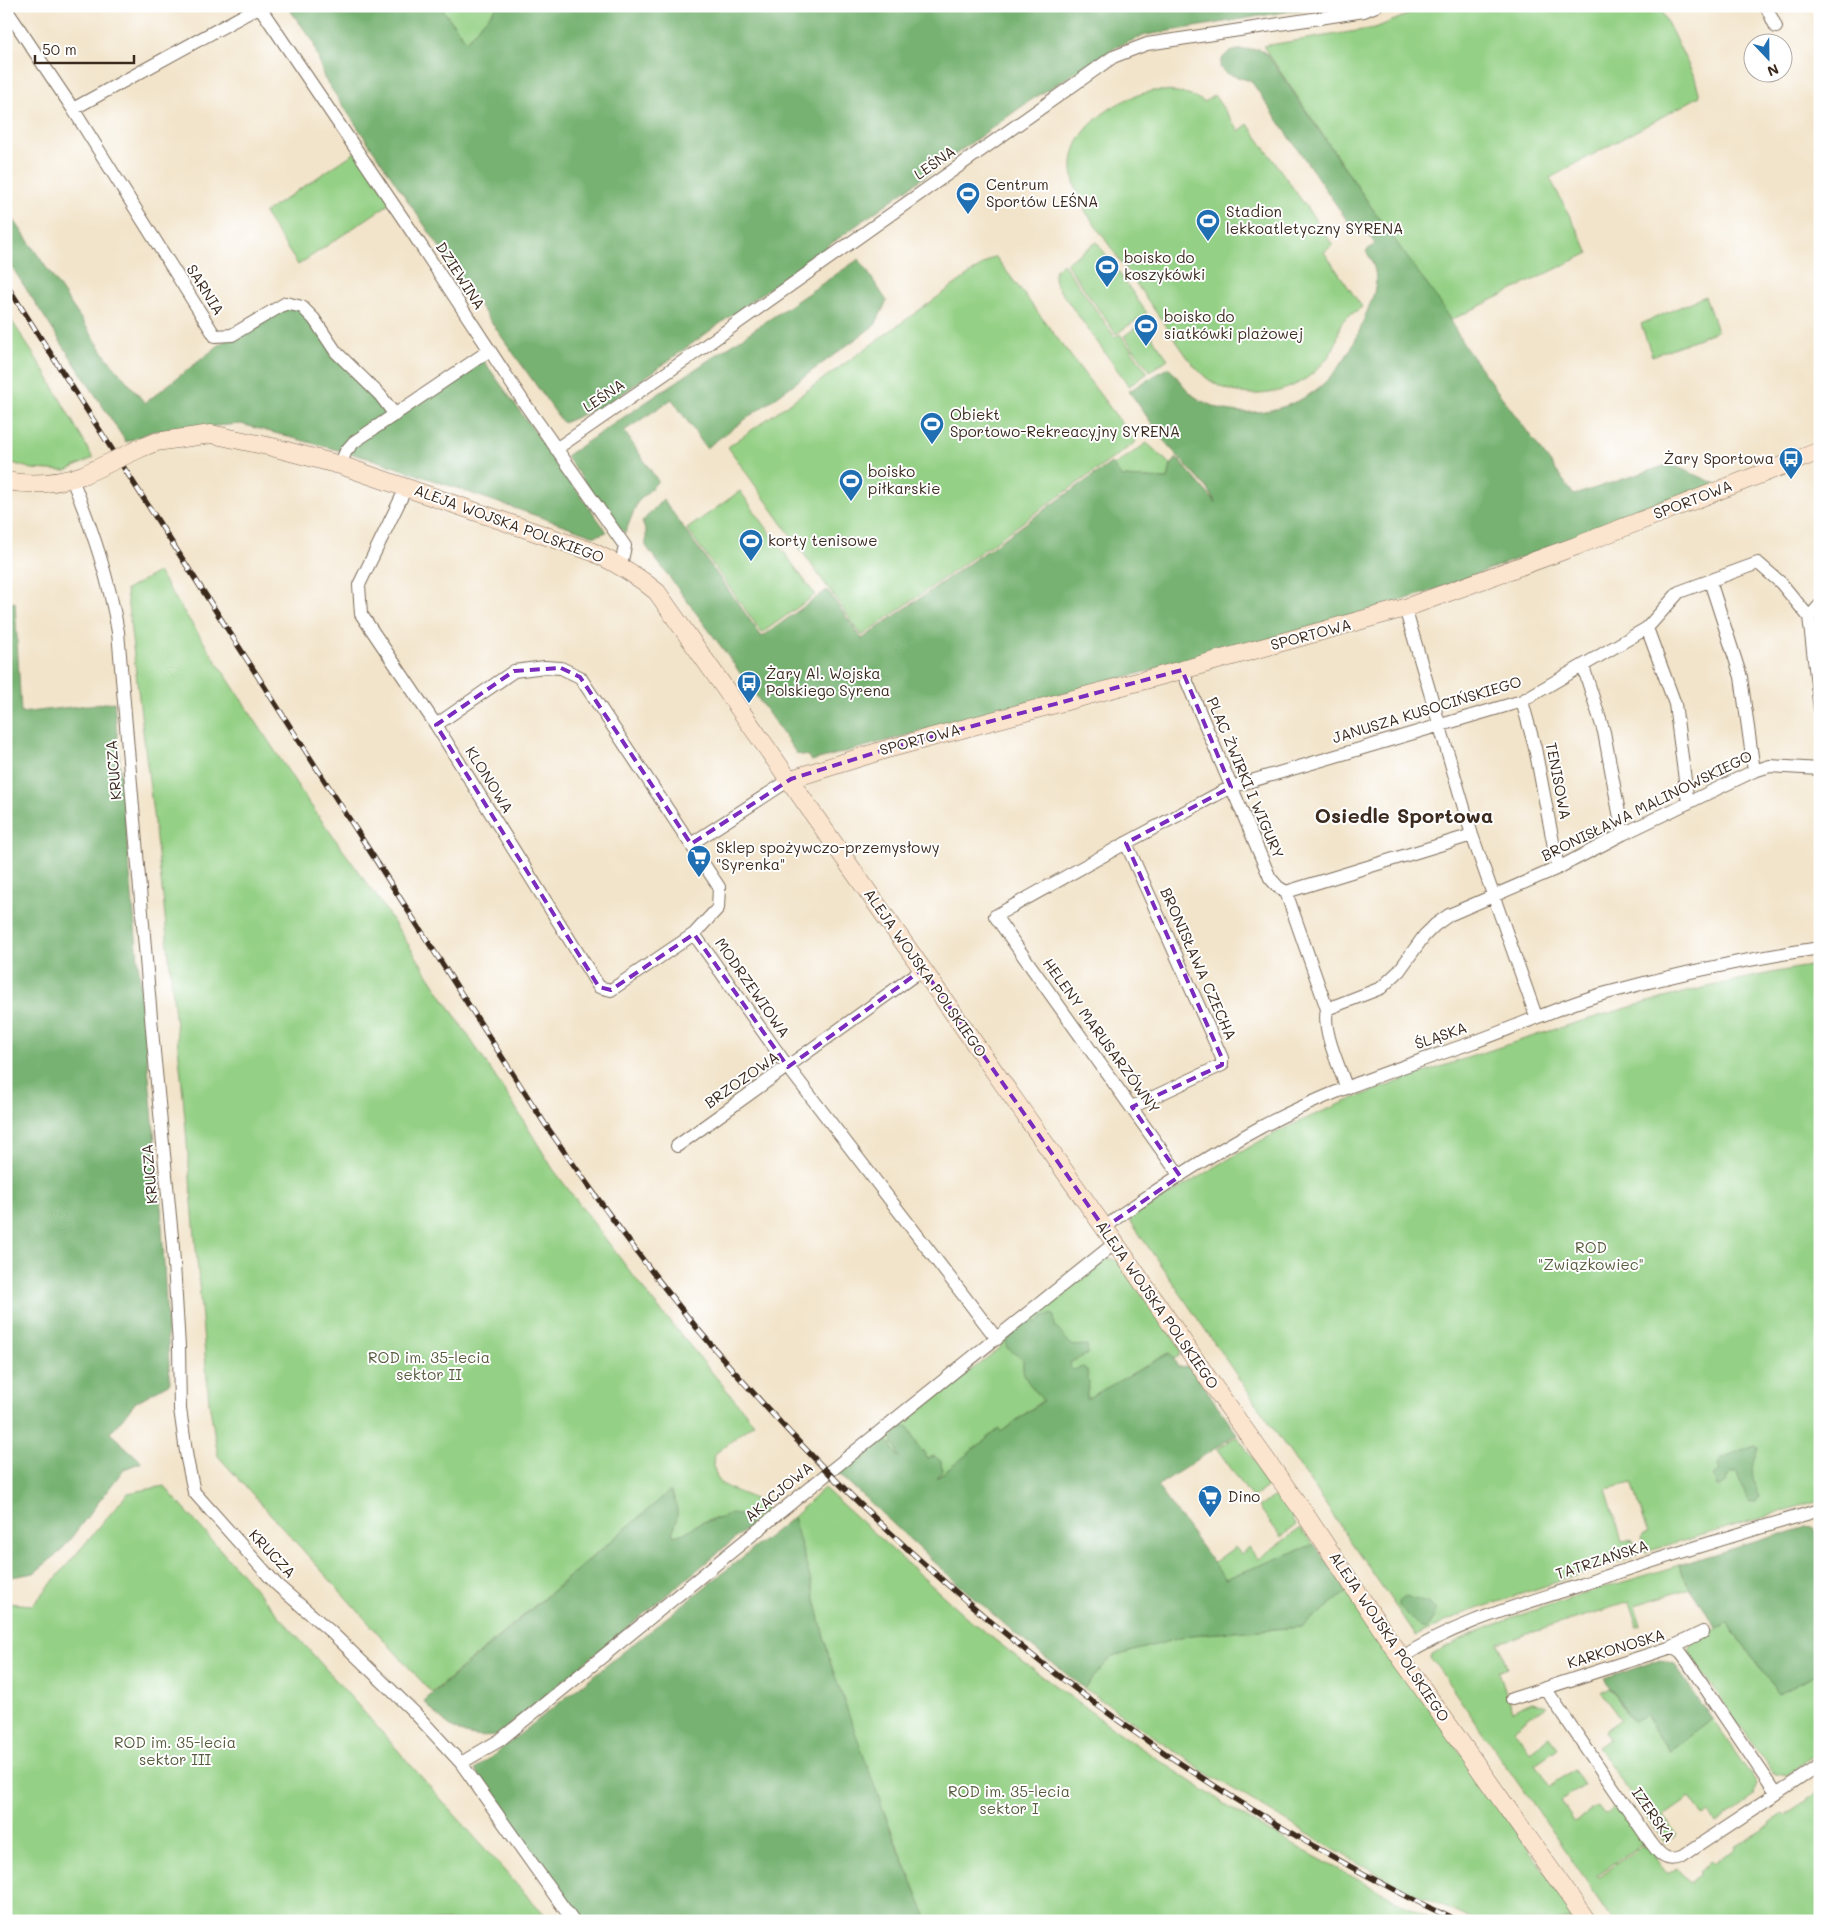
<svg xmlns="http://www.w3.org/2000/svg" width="1826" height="1927" viewBox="0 0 1826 1927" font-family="Mali,sans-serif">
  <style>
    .green { fill: #94d085; stroke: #687d52 }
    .forest { fill: #77b272; stroke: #596e48 }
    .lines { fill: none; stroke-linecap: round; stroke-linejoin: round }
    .street-casing { stroke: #7b6b5a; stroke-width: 14 }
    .secondary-casing { stroke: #7b6b5a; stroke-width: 19 }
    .street { stroke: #fff; stroke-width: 12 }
    .secondary { stroke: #fce5cf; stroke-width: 18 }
    .rail-casing { stroke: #3b2a1e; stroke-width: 5.5 }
    .rail { stroke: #fff; stroke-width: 4; stroke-dasharray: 11; stroke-linecap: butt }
    .secondary-bridge-casing { stroke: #7b6b5a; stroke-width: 19; stroke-linecap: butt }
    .secondary-bridge { stroke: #fce5cf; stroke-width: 18 }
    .marked { fill: none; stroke: #7b2cbf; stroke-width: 4; stroke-dasharray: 10 6; stroke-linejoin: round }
    .labels { text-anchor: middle; stroke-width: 4; stroke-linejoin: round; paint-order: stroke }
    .street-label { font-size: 15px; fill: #3b2a1e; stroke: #fff }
    .poi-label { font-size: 15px; fill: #3b2a1e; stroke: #fff; text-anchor: start }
    .park-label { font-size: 15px; fill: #565c3d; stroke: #fff }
    .district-label { font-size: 20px; font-weight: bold; fill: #3b2a1e; stroke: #fff }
  </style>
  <rect width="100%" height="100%" fill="#fff"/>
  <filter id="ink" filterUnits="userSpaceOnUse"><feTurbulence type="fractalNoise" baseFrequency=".02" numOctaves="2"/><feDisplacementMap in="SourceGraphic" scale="10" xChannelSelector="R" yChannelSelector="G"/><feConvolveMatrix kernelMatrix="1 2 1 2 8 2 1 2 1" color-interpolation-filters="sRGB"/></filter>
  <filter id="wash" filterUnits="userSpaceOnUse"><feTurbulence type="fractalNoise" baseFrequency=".0096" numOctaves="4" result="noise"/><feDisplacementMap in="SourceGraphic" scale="20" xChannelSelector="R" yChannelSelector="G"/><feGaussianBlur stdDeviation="1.12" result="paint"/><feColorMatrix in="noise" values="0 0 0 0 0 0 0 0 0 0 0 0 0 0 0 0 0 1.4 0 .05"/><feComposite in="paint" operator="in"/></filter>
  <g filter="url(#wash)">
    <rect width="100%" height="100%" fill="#f2e4ca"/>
    <path class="green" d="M440 6H498L466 41Z
      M1429 6H1659L1695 78 1700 96 1550 178 1589 253 1451 320 1376 214 1263 46 1375 28Z
      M1153 91C1171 90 1188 93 1205 102L1214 95 1239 131 1248 124 1333 245 1324 252 1362 307C1356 312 1344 317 1341 324 1339 326 1339 332 1338 335 1336 345 1331 354 1324 362 1299 393 1251 404 1216 384 1204 378 1196 368 1188 358L1086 212C1079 198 1071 180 1072 164 1073 127 1119 97 1153 91Z
      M357 151 392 202 298 265 264 213Z
      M1097 242 1147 313 1116 334 1066 263Z
      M995 256 1136 442 862 636 728 447Z
      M1063 263 1115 337 1120 334 1148 373 1129 386 1056 285C1052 274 1054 269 1063 263Z
      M1705 296 1717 331 1652 356 1641 324Z
      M6 312 45 372 93 458 66 471 32 469 6 461Z
      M1142 323 1168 359 1150 371 1124 336Z
      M1147 443 1171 465 1168 479 1121 477 1113 466Z
      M740 491 815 595 762 633 687 529Z
      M158 572 307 800 379 900 517 1110 553 1169 647 1294 754 1423 715 1454C708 1499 747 1484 767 1510L749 1527V1523C734 1520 717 1515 702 1522 693 1526 685 1536 674 1536L672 1533C678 1520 679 1502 670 1491L432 1693 218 1456 209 1402 183 1096 163 897 126 590Z
      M1820 964V1500L1646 1552 1641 1538 1644 1534 1648 1533 1632 1483 1606 1489 1622 1541 1628 1540 1632 1541 1637 1555 1462 1614 1416 1636 1129 1219C1173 1193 1217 1165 1262 1140 1335 1102 1413 1076 1491 1050 1599 1014 1708 983 1820 964Z
      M1106 1258 1117 1260 1181 1349 1179 1356 1174 1359 1169 1353 1085 1400H1043L1001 1432 998 1430 920 1492 885 1437 1001 1347 999 1343Z
      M1237 1436 1269 1482 1266 1488 1252 1498 1217 1449Z
      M164 1486 517 1885 551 1921H6V1603L33 1605 128 1493Z
      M824 1488 972 1622 1031 1668 1135 1744 1260 1827 1435 1921H928L865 1765 830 1662 811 1582 793 1517Z
      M1279 1496 1293 1517 1291 1518 1296 1525 1281 1537 1259 1507 1274 1497Z
      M1301 1528 1313 1545 1225 1579 1213 1563 1235 1547 1241 1554 1249 1547 1258 1559Z
      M1679 1565 1683 1577 1691 1588 1635 1605 1641 1625 1637 1626 1629 1602 1499 1643 1507 1667 1499 1671 1512 1711 1532 1702 1547 1705 1513 1729 1530 1752 1550 1737 1558 1748 1535 1764 1550 1786 1574 1770 1584 1785 1561 1801 1575 1822 1598 1806 1604 1814 1618 1804 1645 1842 1597 1875 1598 1877 1645 1844 1668 1874 1678 1868 1689 1882 1700 1874 1699 1872 1711 1863 1713 1865 1736 1848 1735 1846 1771 1825 1770 1823 1782 1814 1784 1816 1809 1800 1808 1799 1820 1791V1921H1614L1431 1658 1432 1654C1507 1613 1597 1591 1679 1565Z
      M1348 1591 1579 1921H1474L1410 1891 1333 1849 1205 1772 1084 1688 1112 1657 1191 1635 1302 1627Z
      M1728 1623 1779 1694 1820 1673V1752L1787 1775 1773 1772 1691 1656 1689 1650 1693 1641Z
      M1610 1688 1634 1722 1644 1715 1669 1751 1712 1719 1757 1784 1755 1796 1717 1823 1710 1811 1703 1816 1690 1798 1664 1816 1676 1834 1665 1843 1597 1747 1609 1739 1604 1731 1621 1719 1602 1693Z"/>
    <path class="forest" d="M287 6H440L466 41 498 6H1321L1146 35 1118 46 1028 102 611 402 563 423 477 302 324 78 313 41Z
      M1259 49 1267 54 1376 214 1441 304 1465 347 1574 495 1670 464 1717 484 1426 593 1302 630 811 761 808 756 797 754 726 653 646 546V532L642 522 663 499 762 637 827 590 862 639 1111 463 1122 477 1168 479 1171 465 1177 458 1216 503 1208 489 1164 441 1129 391 1169 367C1177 377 1184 388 1194 396 1233 424 1295 414 1327 380 1345 362 1356 342 1364 319 1375 292 1383 277 1366 251L1375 244 1363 226 1355 232 1251 81 1225 73 1220 67C1222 47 1243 50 1259 49Z
      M6 208 108 359 145 403 232 335 286 303 302 307 395 415 481 357 607 532 595 536 375 460 241 424 153 431 126 442 6 258Z
      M859 259 887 301 875 325 706 448 672 399 624 431 658 481 637 503 625 533 616 526 566 456Z
      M15 602 21 713 114 702 161 1206 170 1383 136 1402 110 1433 142 1462 124 1469 61 1551 34 1573 6 1578V604Z
      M1051 1314 1054 1316 1055 1326 1072 1346 1087 1345 1088 1354 1071 1362 1070 1367 1073 1370 1083 1367 1087 1370 1089 1383 1086 1399 1170 1353 1178 1367 1188 1366 1192 1369 1237 1434 1157 1486 1225 1579 1314 1544 1348 1591 1302 1627 1191 1635 1112 1657 1084 1688 1017 1635 956 1582 838 1473 883 1435 899 1458 896 1447 892 1444C893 1435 899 1427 908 1426L918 1446 924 1452 926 1459 934 1456 941 1461 942 1471 936 1479 999 1429 1001 1432 1043 1401C1032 1384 1021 1381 1023 1360L1006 1347C1005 1334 1020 1329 1028 1321L1038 1322 1044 1316Z
      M1755 1445 1758 1447C1758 1453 1754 1456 1753 1462 1751 1473 1754 1487 1759 1497L1756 1502 1750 1503 1747 1500 1738 1472C1730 1471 1728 1477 1725 1483L1719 1487 1716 1485 1713 1476 1720 1471 1718 1466 1721 1458C1733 1454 1743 1449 1755 1445Z
      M670 1491C679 1503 679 1520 672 1532L674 1536 684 1533 702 1522 721 1518 731 1513C740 1513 748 1518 749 1527L496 1736C460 1740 446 1726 424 1701Z
      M793 1517 811 1582 830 1662 890 1829 928 1921H583L475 1770Z
      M1804 1527 1813 1528 1820 1544V1673L1779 1694 1728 1623 1718 1628 1683 1577 1679 1565Z
      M1406 1596 1430 1604 1435 1609C1437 1615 1431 1627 1424 1629L1420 1627 1399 1606V1600Z
      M1661 1659 1674 1664 1712 1719 1669 1751 1645 1715 1634 1722 1605 1679Z"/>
  </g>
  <g filter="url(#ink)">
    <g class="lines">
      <defs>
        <path id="street" d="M259 6 410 229 525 404 625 546 621 565
          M1766 6 1776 27
          M6 9 73 109 215 336 232 335 286 303 302 307 314 319 336 352 380 395 395 415
          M73 109 259 7
          M556 449 685 360 1113 57 1147 44 1326 17 1364 11 1376 6
          M340 465 346 451 354 442 490 350
          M72 479C92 529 109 578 118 632L153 1041 173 1247 179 1347 180 1409 187 1459 194 1492 276 1584 330 1631 414 1712 461 1763 573 1921
          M406 488 359 585 361 614 436 725 599 987 611 990 694 934
          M1710 581 1741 677 1754 771
          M1405 608 1472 835 1536 1016
          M1809 617 1820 605
          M1647 628 1675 704 1688 803
          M1583 666 1604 732 1623 834
          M1182 670 1270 878 1278 887 1286 892 1327 1009C1322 1031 1339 1065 1346 1087
          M1522 701 1535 748 1558 868
          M436 725 514 671 545 667 561 668 580 677 719 887 718 908 694 934 788 1067 997 1339
          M1126 843 1222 1058V1065L1132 1107
          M691 844 791 779
          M1286 892 1472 835
          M1327 1009 1381 988 1399 971 1424 936 1435 925 1449 915 1558 868 1623 834 1754 771 1770 766 1820 769
          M677 1146 923 969
          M1180 1176 995 916 1126 843 1231 787 1522 701 1647 628 1679 592 1758 563 1781 583 1809 617 1820 710
          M1104 1228C1111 1224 1116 1218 1122 1214 1167 1183 1213 1153 1261 1127 1328 1091 1400 1068 1471 1043 1514 1028 1555 1008 1599 995 1671 975 1745 959 1820 948
          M1672 1647 1703 1632
          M1401 1658C1451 1625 1510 1608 1566 1590 1650 1561 1734 1535 1820 1510
          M1545 1688 1649 1840C1658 1852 1664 1863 1681 1857L1820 1765
          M1512 1699 1672 1647 1681 1653 1687 1661 1776 1793
          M461 1763 500 1740 828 1473 1115 1243"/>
        <path id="secondary" d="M141 448 156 442 211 434 272 447 340 465 593 552C616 563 637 575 657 592L1127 1260 1214 1387 1305 1514 1401 1658 1587 1921
          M6 481C33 486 57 484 83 475
          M791 779 887 749 1182 670 1405 608 1576 546 1820 451"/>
      </defs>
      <use href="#street" class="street-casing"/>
      <use href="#secondary" class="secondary-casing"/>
      <use href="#street" class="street"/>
      <use href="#secondary" class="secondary"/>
      <defs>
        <path id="rail" d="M6 284 545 1124C593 1193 642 1262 696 1327 904 1576 1163 1781 1457 1921"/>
      </defs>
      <use href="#rail" class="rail-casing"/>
      <use href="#rail" class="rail"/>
      <defs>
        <path id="secondary-bridge" d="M83 475 141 448"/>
      </defs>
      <use href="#secondary-bridge" class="secondary-bridge-casing"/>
      <use href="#secondary-bridge" class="secondary-bridge"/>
    </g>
  </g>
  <path class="marked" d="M561 668 580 677 691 844 791 779 887 749 1182 670 1231 787 1126 843 1222 1058V1065L1132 1107 1180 1176 1104 1228 923 969 788 1067 694 934 611 990 599 987 436 725 514 671Z"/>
  <defs>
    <symbol id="stadium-pin" viewBox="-11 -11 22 30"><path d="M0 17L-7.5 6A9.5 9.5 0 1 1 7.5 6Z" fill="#1f6fb2" stroke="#fff"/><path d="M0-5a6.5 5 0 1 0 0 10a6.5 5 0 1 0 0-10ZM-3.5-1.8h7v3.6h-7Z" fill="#fff"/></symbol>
    <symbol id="bus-pin" viewBox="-11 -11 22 30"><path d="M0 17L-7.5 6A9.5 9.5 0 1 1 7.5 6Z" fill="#1f6fb2" stroke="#fff"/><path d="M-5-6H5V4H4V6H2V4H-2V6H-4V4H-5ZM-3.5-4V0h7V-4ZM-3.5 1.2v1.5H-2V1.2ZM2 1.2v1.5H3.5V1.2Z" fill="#fff"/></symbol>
    <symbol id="supermarket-pin" viewBox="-11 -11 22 30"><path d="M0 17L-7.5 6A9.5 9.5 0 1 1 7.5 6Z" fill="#1f6fb2" stroke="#fff"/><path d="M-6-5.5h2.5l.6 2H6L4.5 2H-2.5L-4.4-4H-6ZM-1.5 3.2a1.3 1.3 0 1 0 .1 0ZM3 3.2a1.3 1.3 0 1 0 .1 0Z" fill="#fff"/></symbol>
  </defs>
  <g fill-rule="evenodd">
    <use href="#stadium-pin" x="954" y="180" width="28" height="38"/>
    <use href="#stadium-pin" x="1194" y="207" width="28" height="38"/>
    <use href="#stadium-pin" x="1093" y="253" width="28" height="38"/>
    <use href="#stadium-pin" x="1132" y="312" width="28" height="38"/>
    <use href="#stadium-pin" x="918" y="410" width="28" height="38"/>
    <use href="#bus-pin" x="1777" y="445" width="28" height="38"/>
    <use href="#stadium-pin" x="837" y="467" width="28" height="38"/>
    <use href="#stadium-pin" x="737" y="527" width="28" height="38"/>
    <use href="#bus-pin" x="735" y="669" width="28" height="38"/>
    <use href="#supermarket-pin" x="685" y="843" width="28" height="38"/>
    <use href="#supermarket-pin" x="1196" y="1483" width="28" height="38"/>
  </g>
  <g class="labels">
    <g class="street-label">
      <text transform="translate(935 163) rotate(-35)" y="5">LEŚNA</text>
      <text transform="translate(460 276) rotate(57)" y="5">DZIEWINA</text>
      <text transform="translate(205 290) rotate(58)" y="5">SARNIA</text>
      <text transform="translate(604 396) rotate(-34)" y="5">LEŚNA</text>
      <text transform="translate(1693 500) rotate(-21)" y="5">SPORTOWA</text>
      <text transform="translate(509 524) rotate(20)" y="5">ALEJA WOJSKA POLSKIEGO</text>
      <text transform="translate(1311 635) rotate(-15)" y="5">SPORTOWA</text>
      <text transform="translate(1427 710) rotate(-17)" y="5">JANUSZA KUSOCIŃSKIEGO</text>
      <text transform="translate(920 740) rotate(-15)" y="5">SPORTOWA</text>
      <text transform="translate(114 770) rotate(-95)" y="5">KRUCZA</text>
      <text transform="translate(1245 778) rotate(67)" y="5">PLAC ŻWIRKI I WIGURY</text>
      <text transform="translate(489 780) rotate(58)" y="5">KLONOWA</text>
      <text transform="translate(1558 781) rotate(79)" y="5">TENISOWA</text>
      <text transform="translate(1647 806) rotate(-26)" y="5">BRONISŁAWA MALINOWSKIEGO</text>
      <text transform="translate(1198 964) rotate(66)" y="5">BRONISŁAWA CZECHA</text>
      <text transform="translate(925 973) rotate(55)" y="5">ALEJA WOJSKA POLSKIEGO</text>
      <text transform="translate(752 988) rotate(55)" y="5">MODRZEWIOWA</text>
      <text transform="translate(1101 1036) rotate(54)" y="5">HELENY MARUSARZÓWNY</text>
      <text transform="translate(1441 1036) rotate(-19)" y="5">ŚLĄSKA</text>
      <text transform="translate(742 1080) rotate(-35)" y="5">BRZOZOWA</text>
      <text transform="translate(150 1174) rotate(-95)" y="5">KRUCZA</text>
      <text transform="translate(1157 1305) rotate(55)" y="5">ALEJA WOJSKA POLSKIEGO</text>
      <text transform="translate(779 1492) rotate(-40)" y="5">AKACJOWA</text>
      <text transform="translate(272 1554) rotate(47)" y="5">KRUCZA</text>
      <text transform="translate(1602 1560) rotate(-18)" y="5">TATRZAŃSKA</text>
      <text transform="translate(1389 1637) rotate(56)" y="5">ALEJA WOJSKA POLSKIEGO</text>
      <text transform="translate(1616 1649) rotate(-17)" y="5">KARKONOSKA</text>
      <text transform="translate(1653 1815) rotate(55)" y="5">IZERSKA</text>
    </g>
    <g class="poi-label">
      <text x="986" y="190">Centrum<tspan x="986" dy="17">Sportów LEŚNA</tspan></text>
      <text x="1226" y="217">Stadion<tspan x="1226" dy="17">lekkoatletyczny SYRENA</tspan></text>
      <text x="1124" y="263">boisko do<tspan x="1124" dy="17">koszykówki</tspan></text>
      <text x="1164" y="322">boisko do<tspan x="1164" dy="17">siatkówki plażowej</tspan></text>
      <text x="950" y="420">Obiekt<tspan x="950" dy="17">Sportowo-Rekreacyjny SYRENA</tspan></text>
      <text x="1774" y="464" text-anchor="end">Żary Sportowa</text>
      <text x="868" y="477">boisko<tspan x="868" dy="17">piłkarskie</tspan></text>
      <text x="768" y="546">korty tenisowe</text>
      <text x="766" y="679">Żary Al. Wojska<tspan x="766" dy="17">Polskiego Syrena</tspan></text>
      <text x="716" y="853">Sklep spożywczo-przemysłowy<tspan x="716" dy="17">"Syrenka"</tspan></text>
      <text x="1228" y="1502">Dino</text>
    </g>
    <g class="park-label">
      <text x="1591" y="1253">ROD<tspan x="1591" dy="17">"Związkowiec"</tspan></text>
      <text x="429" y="1363">ROD im. 35-lecia<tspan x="429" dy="17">sektor II</tspan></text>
      <text x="175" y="1748">ROD im. 35-lecia<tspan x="175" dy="17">sektor III</tspan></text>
      <text x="1009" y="1797">ROD im. 35-lecia<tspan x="1009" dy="17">sektor I</tspan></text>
    </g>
    <g class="district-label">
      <text x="1404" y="823">Osiedle Sportowa</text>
    </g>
  </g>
  <rect width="1826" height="1927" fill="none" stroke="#fff" stroke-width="25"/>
  <g transform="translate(1768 58) rotate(158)"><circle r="24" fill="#ffffff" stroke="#b1aaa5"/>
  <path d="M0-4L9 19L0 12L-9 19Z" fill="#1f6fb2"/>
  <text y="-8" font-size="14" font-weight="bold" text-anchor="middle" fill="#3b2a1e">N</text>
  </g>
  <path d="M35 55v8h99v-8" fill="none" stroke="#3b2a1e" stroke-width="2.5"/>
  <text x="42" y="55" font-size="15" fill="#3b2a1e" stroke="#ffffff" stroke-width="4" paint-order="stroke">50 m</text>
</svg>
